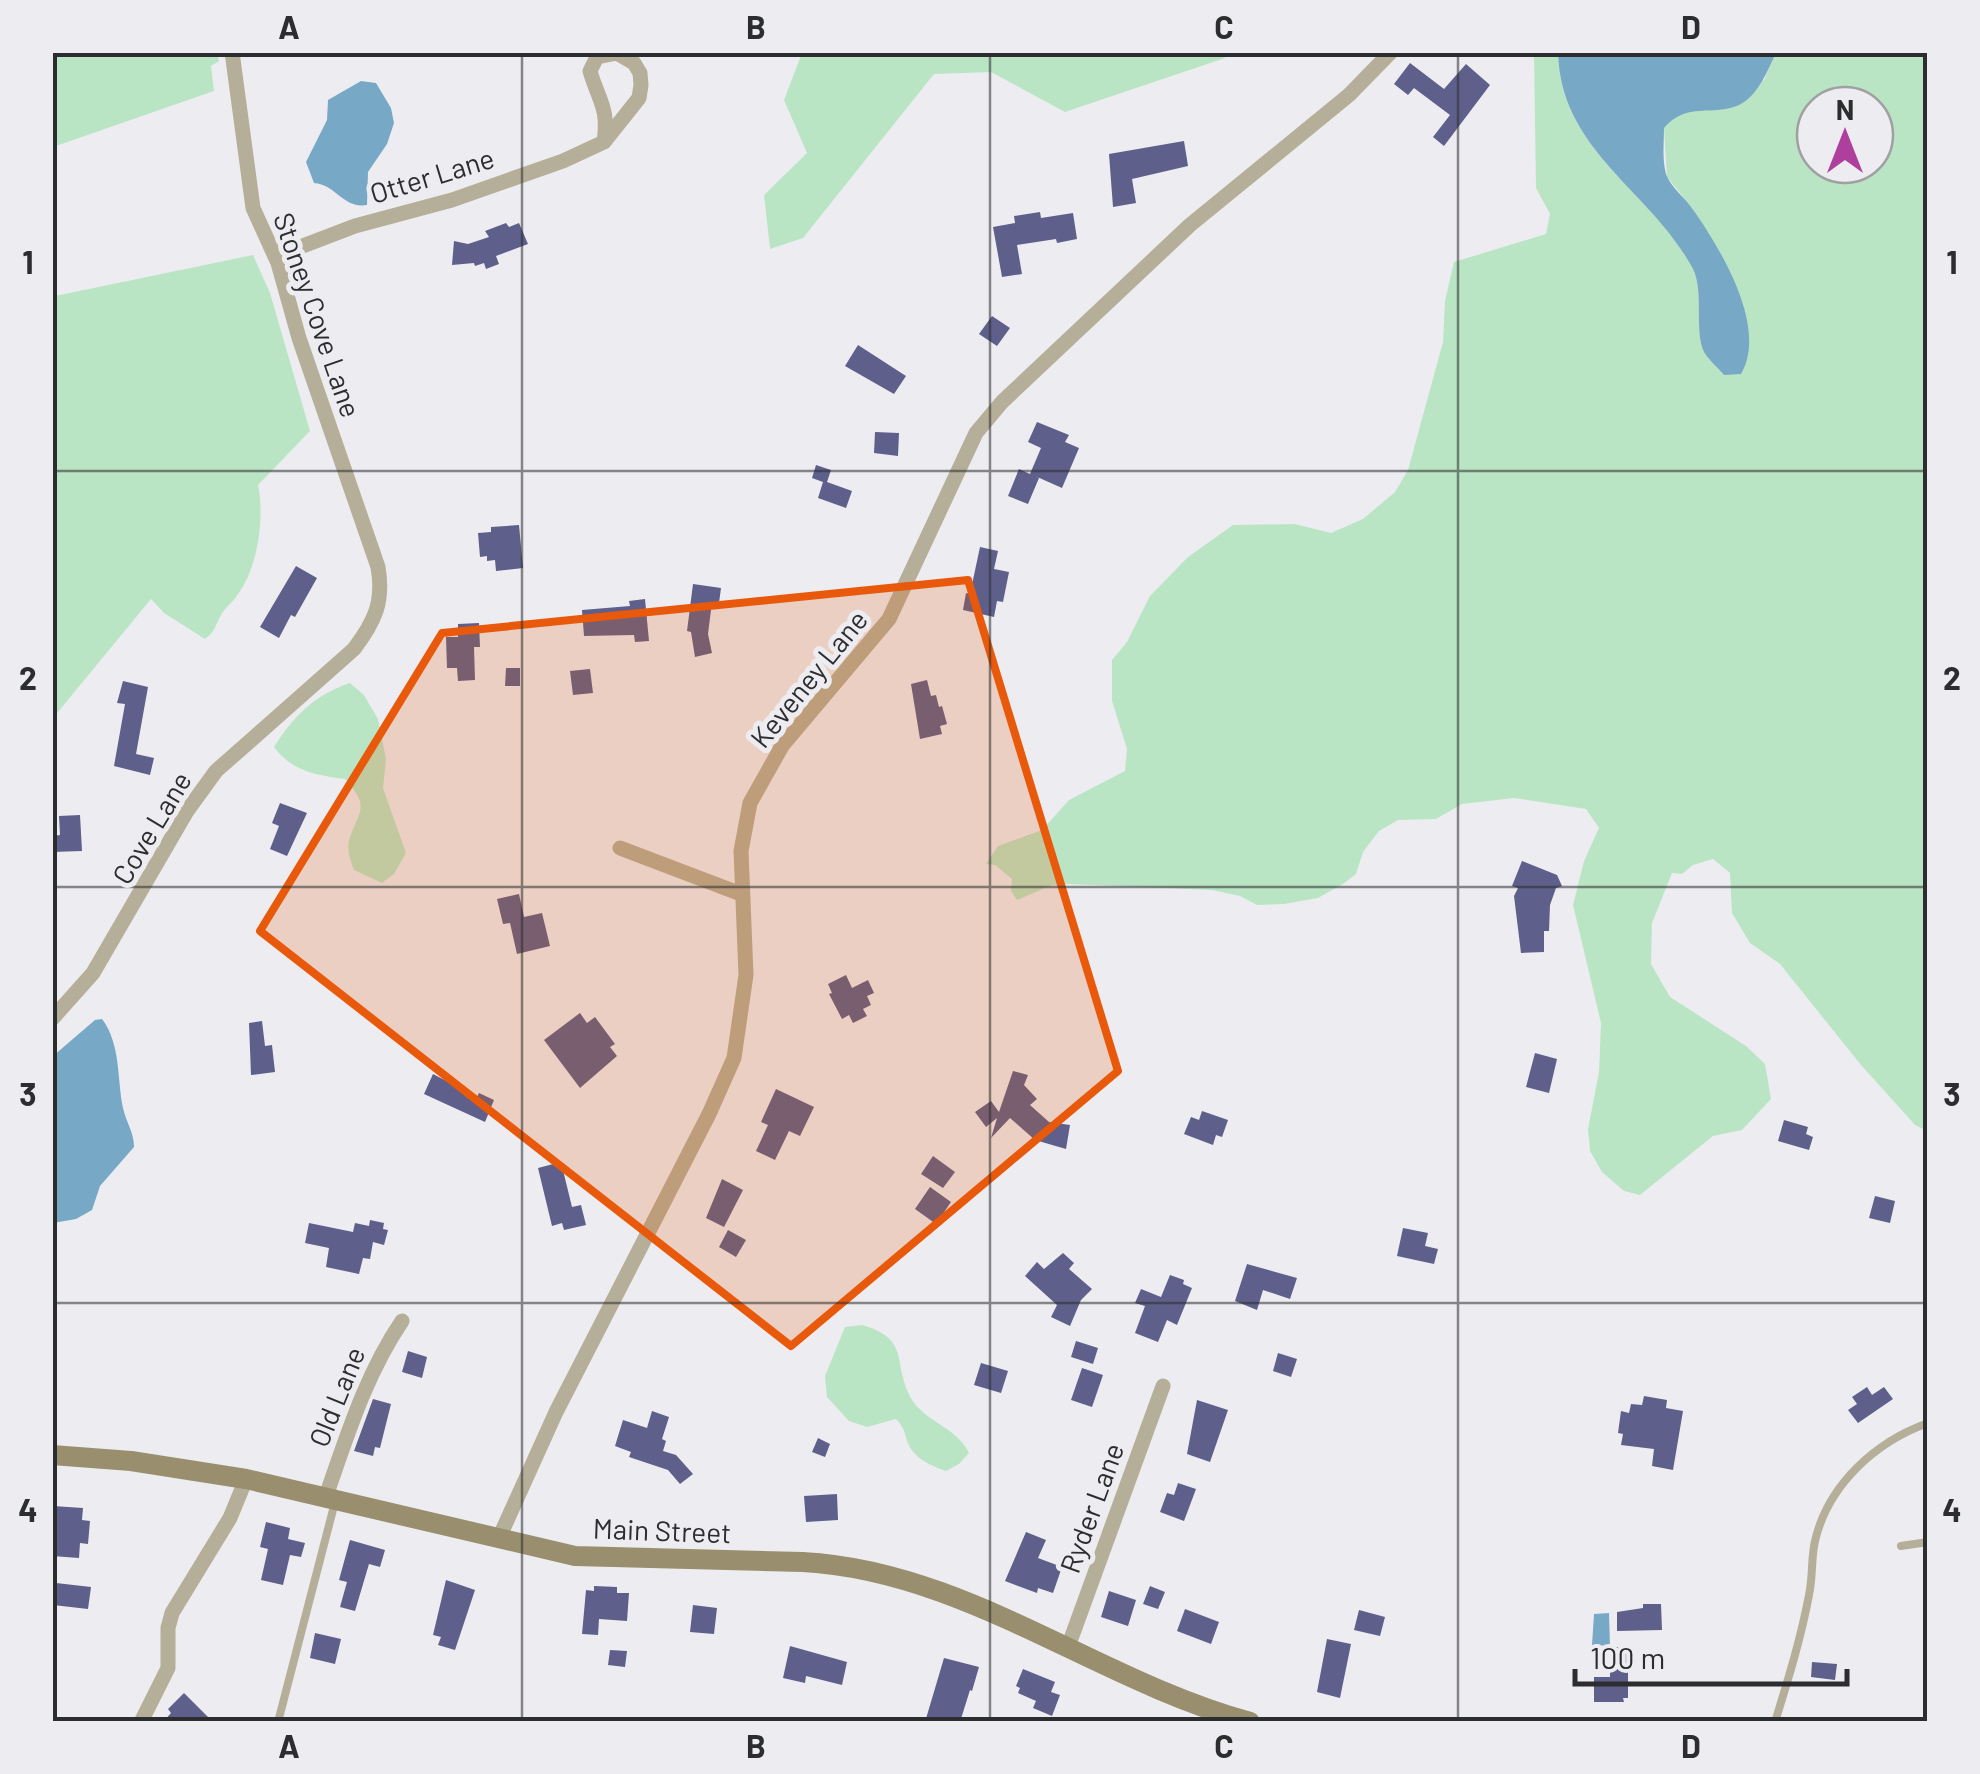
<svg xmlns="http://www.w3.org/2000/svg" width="1980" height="1774" viewBox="0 0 1980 1774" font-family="Barlow,sans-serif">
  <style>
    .green { fill: #bae5c5; fill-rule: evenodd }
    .water { fill: #77a9c7 }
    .building { fill: #5e5f8a }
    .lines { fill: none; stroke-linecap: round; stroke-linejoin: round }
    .service { stroke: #b5ae98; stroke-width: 8 }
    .minor { stroke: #b5ae98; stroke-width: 15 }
    .secondary { stroke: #998f6e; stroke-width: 20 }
    .marked { fill: #e8590c; fill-opacity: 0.2; stroke: #e8590c; stroke-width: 8; stroke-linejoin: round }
    .grid { fill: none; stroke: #2c2d2e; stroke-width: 2.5; stroke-opacity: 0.55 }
    .labels { text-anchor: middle; stroke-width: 10; stroke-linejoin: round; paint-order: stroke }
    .street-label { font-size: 28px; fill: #2c2d2e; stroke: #ededf1 }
    .neatline { fill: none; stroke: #2c2d2e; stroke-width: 4 }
    .grid-label { font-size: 32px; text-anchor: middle; font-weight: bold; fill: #2c2d2e }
  </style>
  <rect width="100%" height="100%" fill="#ededf1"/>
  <path class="green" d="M52 53H217L219 61 211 66 214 91 53 147Z
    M802 53V52L1233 53 1222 59 1065 112 991 72 934 74 803 238 770 249 764 195 807 153 784 100Z
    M1534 53H1558C1561 153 1652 190 1693 269 1704 291 1694 332 1705 352 1709 360 1718 368 1724 375L1693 209 1667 177 1664 128 1676 115 1764 80 1776 53H1927V1131L1915 1125 1861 1065 1780 964 1750 943 1732 913 1730 873 1713 859 1693 865 1682 874 1672 873 1652 923 1651 964 1670 997 1746 1046 1765 1064 1771 1099 1742 1130 1713 1136 1640 1195 1624 1191 1602 1172 1590 1151 1588 1129 1599 1072 1601 1023 1573 905 1584 861 1599 828 1586 809 1514 798 1462 804 1436 819 1398 820 1379 831 1363 852 1356 874 1343 884 1318 898 1284 904 1257 905 1240 896 1212 890 1068 884 1052 885 1017 900 1011 891 1012 879 995 865 986 864 998 846 1042 830 1069 800 1125 771 1127 749 1112 701V660L1127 642 1150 596 1188 557 1233 525 1295 524 1331 533 1363 519 1395 492 1408 470 1443 342 1445 301 1454 262 1546 234 1550 214 1536 188ZM1815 105H1875V165H1815Z
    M253 255 270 293 310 431 258 485C265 517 258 567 238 594 234 601 227 606 222 613 216 623 216 631 205 639L164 613 151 599 53 718V288L55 296Z
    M350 683 364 695 378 719 386 759 383 788 406 853 394 874 382 883 354 870C350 860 346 848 350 837 361 808 369 806 345 779 316 775 293 772 274 747 294 716 314 695 350 683Z
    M862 1325C908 1338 894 1359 908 1392 919 1421 956 1425 969 1453L959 1464 946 1471C931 1466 913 1458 907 1441 904 1430 904 1428 896 1419L867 1427 849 1421 827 1397 825 1376 845 1327Z"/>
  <path class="water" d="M1558 53H1776C1768 70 1758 96 1739 105 1712 117 1687 101 1664 128 1664 142 1662 160 1666 174 1670 187 1687 199 1694 211 1722 251 1768 328 1741 374L1724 375C1718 368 1709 360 1704 352 1694 331 1704 291 1693 269 1651 190 1561 152 1558 53Z
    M361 81 376 83 391 108 394 123 387 144 368 172 367 205C343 209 337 185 314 183L306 162 327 120 328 100Z
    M102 1019C121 1044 117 1079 123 1108 126 1122 134 1132 134 1147L100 1186 92 1210 76 1219 53 1223V1056L95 1020Z
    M1609 1613 1610 1646 1592 1645 1594 1614Z"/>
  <path class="building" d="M1410 63 1444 89 1466 64 1490 85 1444 146 1433 137 1450 115 1414 88 1408 95 1394 84Z
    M1184 141 1188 166 1132 179 1136 203 1113 207 1109 154Z
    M1040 212 1041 218 1073 213 1077 239 1057 243 1056 239 1017 245 1022 274 1002 277 993 227 1015 223 1014 216Z
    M506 223 509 227 519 223 528 244 496 256 499 264 486 269 484 263 475 266 474 263 452 265 454 241 468 244 489 237 485 231Z
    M992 316 1010 328 997 346 979 334Z
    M858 345 906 376 894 394 845 366Z
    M1037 422 1069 435 1065 442 1079 448 1062 488 1035 476 1039 478 1028 504 1008 496 1019 469 1030 474 1041 448 1028 442Z
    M875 432 899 433 898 456 874 453Z
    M816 465 831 470 827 482 852 491 846 508 818 498 823 482 812 478Z
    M519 525 523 568 496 571 495 560 487 561V556L480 557 478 533 491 532V527Z
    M980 547 998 551 994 569 1009 572 1003 602 997 601 994 617 963 610 966 593 970 594Z
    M296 566 317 578 295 617 291 615 279 638 260 627Z
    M693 584 721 588 719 603 712 602 708 634 712 653 695 657 691 632 687 631Z
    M645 599 649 641 635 642 634 635 584 636 582 610 630 606 629 601Z
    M479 623 480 647H474L475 680 458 681 457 668H447L446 637H458V624Z
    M506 668H520V686H505Z
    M590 669 593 693 573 695 570 671Z
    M927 680 931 696 936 695 939 707 942 706 947 724 940 726 942 734 920 739 911 684Z
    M123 681 148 687 136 754 154 758 150 775 114 766 125 704 117 703Z
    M280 803 307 813 287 856 270 849 279 826 272 823Z
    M80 815 82 851 52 852V836L60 835 59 816Z
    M1522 861 1557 875 1562 886 1556 888 1550 905 1549 931H1544V952L1521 953 1514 896 1518 888 1512 886Z
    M519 894 524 917 542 913 550 946 517 954 510 923 503 924 497 899Z
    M846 975 852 988 868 980 874 993 867 996 871 1005 863 1009 867 1016 853 1023 849 1015 842 1019 829 994 832 993 828 984Z
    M580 1013 587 1023 595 1017 615 1044 610 1047 617 1056 580 1088 544 1040Z
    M262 1021 265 1046 272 1045 275 1072 251 1075 249 1023Z
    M1535 1053 1557 1059 1549 1093 1526 1087Z
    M1013 1071 1028 1075 1024 1085 1037 1099 1030 1105 1049 1122 1070 1125 1066 1149 1035 1140 1010 1118 991 1138 997 1118 986 1127 975 1112 991 1101 999 1112Z
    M433 1074 477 1097 479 1093 494 1100 485 1122 424 1094Z
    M776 1089 814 1107 800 1136 789 1131 775 1160 756 1151 768 1125 761 1122Z
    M1202 1111 1228 1120 1222 1137 1216 1135 1213 1145 1184 1134 1191 1117 1199 1120Z
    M1784 1120 1808 1127 1806 1134 1813 1137 1809 1150 1778 1141Z
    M933 1156 955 1172 943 1188 921 1174Z
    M561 1162 572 1207 581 1205 586 1225 564 1230 562 1223 552 1226 538 1168Z
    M722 1179 743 1190 724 1227 706 1218Z
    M930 1187 951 1202 936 1224 915 1209Z
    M1875 1196 1895 1201 1890 1223 1869 1218Z
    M370 1220 384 1223 383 1229 388 1230 384 1245 373 1242 370 1259 363 1258 359 1274 326 1267 329 1248 305 1243 309 1223 353 1232 355 1223 369 1226Z
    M1403 1228 1428 1233 1425 1246 1438 1249 1434 1264 1397 1256Z
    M728 1230 746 1240 736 1257 719 1247Z
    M1063 1253 1074 1263 1069 1269 1092 1289 1081 1300 1070 1326 1051 1317 1057 1305 1025 1276 1037 1262 1044 1269Z
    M1247 1264 1297 1278 1290 1299 1263 1290 1257 1310 1235 1301Z
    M1170 1275 1184 1280 1183 1284 1192 1288 1177 1325 1167 1320 1158 1342 1135 1333 1145 1306 1135 1303 1141 1289 1161 1297Z
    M1076 1341 1098 1348 1093 1364 1071 1357Z
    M408 1351 427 1357 422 1378 402 1372Z
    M1278 1353 1297 1359 1291 1377 1273 1371Z
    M981 1363 1008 1371 1001 1393 974 1385Z
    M1082 1368 1103 1375 1092 1407 1071 1400Z
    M1867 1387 1872 1395 1884 1387 1893 1399 1858 1423 1848 1410 1857 1404 1852 1397Z
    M1644 1396 1667 1400 1666 1408 1683 1411 1673 1470 1652 1466 1654 1449 1621 1445 1623 1434 1618 1433 1621 1411 1629 1413 1631 1404 1642 1405Z
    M373 1399 391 1404 380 1448 375 1447 373 1456 354 1451Z
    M1197 1400 1228 1410 1210 1462 1187 1454Z
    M652 1411 669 1417 662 1439 666 1441 663 1451 676 1455 693 1474 680 1484 668 1470 629 1457 631 1452 615 1446 623 1420 647 1428Z
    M818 1438 830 1444 825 1457 812 1452Z
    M1178 1483 1196 1489 1184 1521 1160 1512 1167 1493 1174 1495Z
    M837 1494 838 1520 806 1522 804 1496Z
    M53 1506 83 1508 82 1520 90 1521 88 1544 80 1543 79 1558 52 1556Z
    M266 1522 290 1528 288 1539 305 1543 301 1557 290 1555 283 1585 261 1580 268 1549 260 1547Z
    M1026 1532 1046 1540 1038 1558 1062 1567 1053 1593 1038 1588 1037 1593 1005 1581Z
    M350 1540 385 1550 380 1567 369 1564 355 1611 340 1607 347 1582 339 1580Z
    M446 1580 475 1590 455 1650 438 1645 441 1637 433 1635Z
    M56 1583 91 1587 88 1609 53 1605Z
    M594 1586 617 1587V1593H629L627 1621 599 1619 598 1635 582 1634 586 1590 594 1591Z
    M1150 1586 1165 1592 1158 1609 1143 1604Z
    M1109 1591 1136 1600 1128 1626 1101 1617Z
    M1643 1604H1661L1662 1630 1617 1631V1612L1643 1608Z
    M693 1605 717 1608 714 1634 690 1632Z
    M1185 1609 1219 1622 1211 1644 1177 1631Z
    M1359 1610 1385 1617 1380 1636 1354 1630Z
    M315 1633 341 1639 335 1664 310 1658Z
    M1327 1639 1351 1644 1340 1698 1317 1692Z
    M790 1646 847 1662 842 1685 806 1676 805 1683 783 1678Z
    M1610 1647H1628V1698H1623L1624 1702H1594V1677H1610Z
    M610 1650 627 1651 625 1667 608 1665Z
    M944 1658 979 1667 972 1691 970 1690 960 1722H925Z
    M1812 1662 1837 1664 1835 1680 1811 1677Z
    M1023 1669 1055 1682 1051 1692 1060 1695 1052 1716 1033 1708 1036 1701 1018 1693 1020 1688 1016 1686Z
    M184 1693 213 1722H163L171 1713 168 1709Z"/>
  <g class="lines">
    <path class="service" d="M1901 1546 1928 1542
      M278 1722 335 1502
      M1775 1722C1788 1680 1801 1638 1809 1595 1813 1577 1811 1558 1815 1541 1828 1485 1875 1442 1928 1423"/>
    <path class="minor" d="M278 263 300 247 355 226 452 200 563 161 604 142 639 98 641 85 640 73 634 63 617 53 597 57 590 71C599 102 609 107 604 142
      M620 848 741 894
      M52 1019 93 973 187 811 216 771 354 649C375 621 384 602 378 567L299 338 278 263 253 208 232 52
      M326 1496C347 1436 366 1374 402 1321
      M499 1538 556 1412 709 1114 734 1058 746 975 741 851 750 803 782 746 889 619 976 433 1002 402 1190 225 1349 95 1391 52
      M1068 1647 1163 1386
      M141 1722 168 1668V1628L172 1613 230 1518 246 1479"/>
    <path class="secondary" d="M52 1455 131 1461 246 1479 575 1556 803 1562C966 1571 1096 1680 1250 1722"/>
  </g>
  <path class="marked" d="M968 580 1118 1071 791 1346 260 931 442 633Z"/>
  <path class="grid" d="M522 52V1722M990 52V1722M1458 52V1722M52 471H1928M52 887H1928M52 1303H1928"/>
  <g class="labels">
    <g class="street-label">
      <text transform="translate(432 176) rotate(-17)" y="10">Otter Lane</text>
      <text transform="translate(317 315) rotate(71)" y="10">Stoney Cove Lane</text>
      <text transform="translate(809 679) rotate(-51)" y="10">Keveney Lane</text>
      <text transform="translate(152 828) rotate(-59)" y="10">Cove Lane</text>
      <text transform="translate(337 1397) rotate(-68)" y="10">Old Lane</text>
      <text transform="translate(1092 1508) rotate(-70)" y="10">Ryder Lane</text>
      <text transform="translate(662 1531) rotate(2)" y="10">Main Street</text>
    </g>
  </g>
  <rect width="1980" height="1774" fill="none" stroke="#ededf1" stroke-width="110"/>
  <g transform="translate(1845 135)"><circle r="48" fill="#ededf1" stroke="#a0a0a3" stroke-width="2.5"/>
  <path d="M0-8L18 38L0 25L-18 38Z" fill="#ae3f9d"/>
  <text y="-15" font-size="28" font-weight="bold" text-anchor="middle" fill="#2c2d2e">N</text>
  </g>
  <path d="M1575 1669v15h272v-15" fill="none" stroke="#2c2d2e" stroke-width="5"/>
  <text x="1590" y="1669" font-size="30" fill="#2c2d2e" stroke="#ededf1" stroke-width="8" paint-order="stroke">100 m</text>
  <rect x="55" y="55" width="1870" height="1664" class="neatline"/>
  <g class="grid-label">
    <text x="289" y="39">A</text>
    <text x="756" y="39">B</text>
    <text x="1224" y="39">C</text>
    <text x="1691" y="39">D</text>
    <text x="28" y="274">1</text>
    <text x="1952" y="274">1</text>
    <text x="28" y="690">2</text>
    <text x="1952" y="690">2</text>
    <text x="28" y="1106">3</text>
    <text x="1952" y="1106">3</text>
    <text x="28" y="1522">4</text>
    <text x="1952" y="1522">4</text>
    <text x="289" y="1758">A</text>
    <text x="756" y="1758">B</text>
    <text x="1224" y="1758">C</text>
    <text x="1691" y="1758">D</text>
  </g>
</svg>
